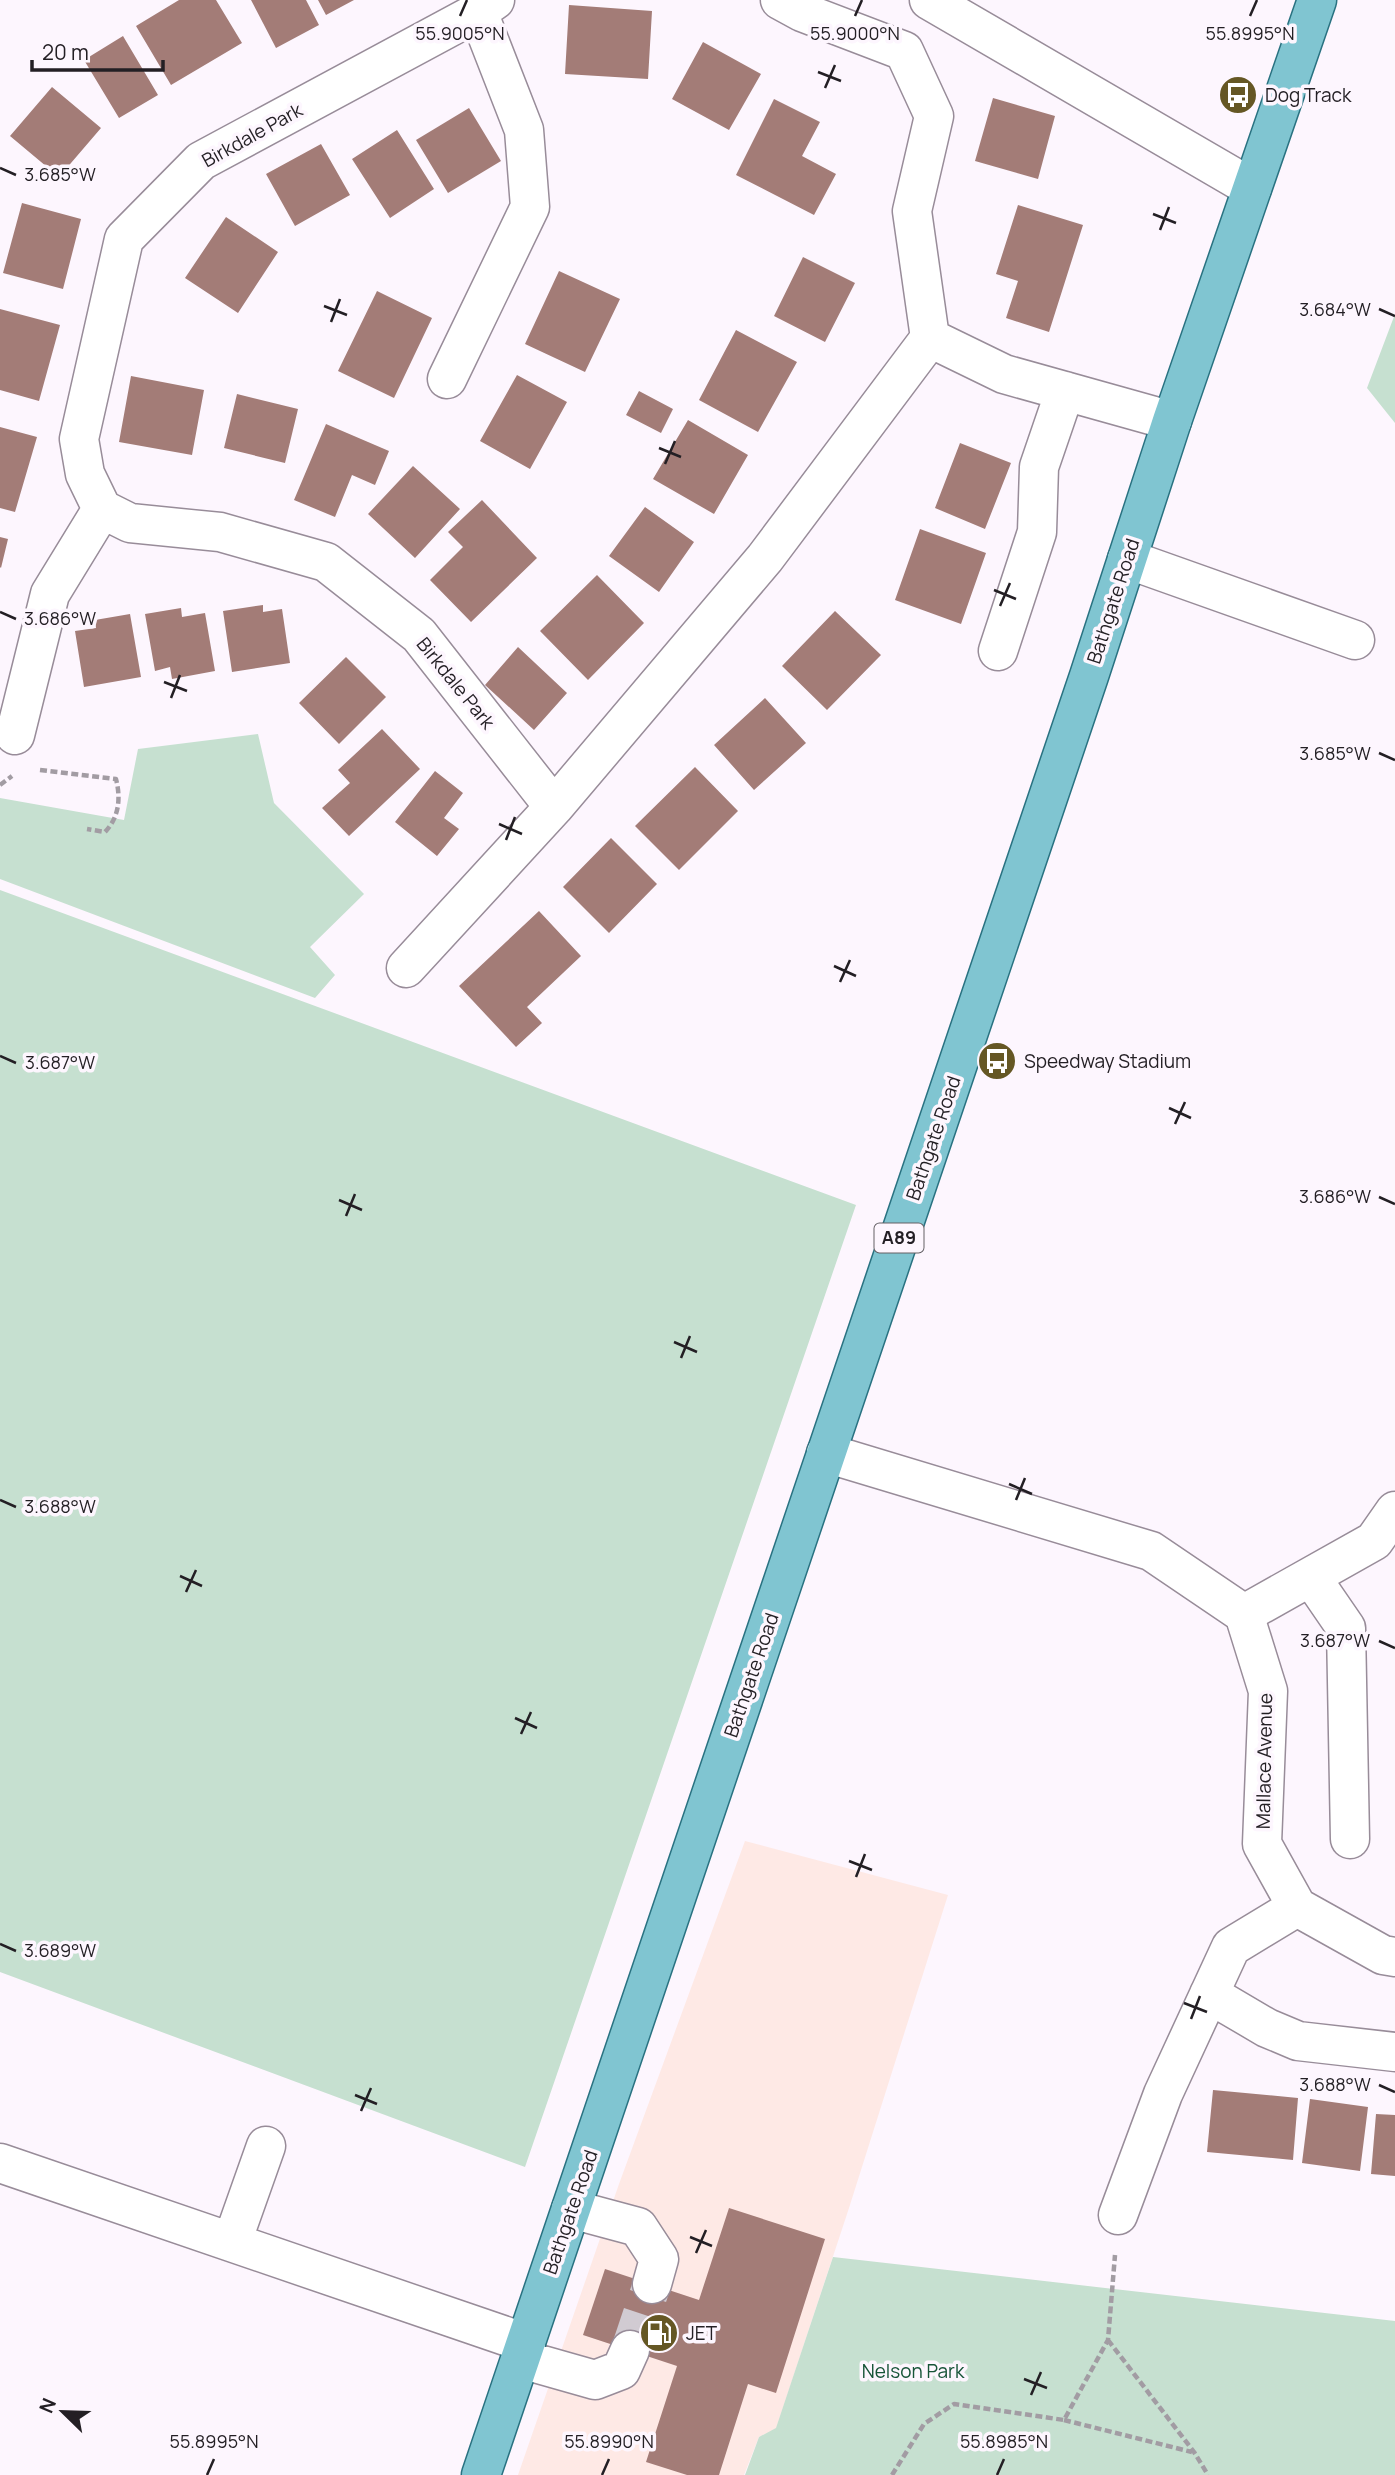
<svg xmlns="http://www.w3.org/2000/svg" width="1395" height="2475" viewBox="0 0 1395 2475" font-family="Manrope,sans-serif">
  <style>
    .commercial { fill: #fee9e5 }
    .green { fill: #c6e0d0 }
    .building { fill: #a37c77 }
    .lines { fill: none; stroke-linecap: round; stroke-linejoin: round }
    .minor-tunnel { stroke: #d1cbd2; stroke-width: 38; stroke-dasharray: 38 19; stroke-linecap: butt }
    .minor-casing { stroke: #988c99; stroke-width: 41 }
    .major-casing { stroke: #297281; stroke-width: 41 }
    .path { stroke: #a29ca3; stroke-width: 4.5; stroke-dasharray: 7 3.5; stroke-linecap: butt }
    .minor { stroke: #fff; stroke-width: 38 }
    .major { stroke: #80c5d1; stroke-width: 38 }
    .ticks { fill: none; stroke: #231f24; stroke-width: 2.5 }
    .labels { text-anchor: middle; stroke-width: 7; stroke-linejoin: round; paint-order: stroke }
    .shield { fill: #fdf6fe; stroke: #646065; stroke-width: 2 }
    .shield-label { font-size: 18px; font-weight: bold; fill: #231f24 }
    .poi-label { font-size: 19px; fill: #231f24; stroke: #fdf6fe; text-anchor: start }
    .street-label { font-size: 19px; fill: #231f24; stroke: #fdf6fe }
    .park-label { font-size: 19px; fill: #175438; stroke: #fdf6fe }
    .ticks-label { font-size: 18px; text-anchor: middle; fill: #231f24; stroke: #fdf6fe; stroke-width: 7; stroke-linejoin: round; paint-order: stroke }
  </style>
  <rect width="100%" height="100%" fill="#fdf6fe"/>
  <path class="commercial" d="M745 1841 948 1895 849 2208 776 2429 759 2437 744 2475H518L619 2184Z"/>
  <path class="green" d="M1395 314V423L1367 388Z
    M258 734 274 803 364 894 310 947 335 975 315 998 0 879V798L124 820 138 749Z
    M0 890 856 1205 525 2167 0 1972Z
    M833 2257 1395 2321V2475H745L759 2437 776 2428Z"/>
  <path class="building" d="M179 0H216L242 43 171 85 136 26Z
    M251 0H306L319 25 276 48Z
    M318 0H354L326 15Z
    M569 5 652 11 648 79 565 74Z
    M123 36 158 95 119 118 84 60Z
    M703 42 761 74 729 130 672 99Z
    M52 87 101 128 59 177 10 136Z
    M993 98 1055 116 1038 179 975 161Z
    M774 99 820 122 802 156 836 174 814 215 736 175Z
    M469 108 501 161 448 193 416 140Z
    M397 130 434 189 390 218 352 159Z
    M321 144 350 195 295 226 266 174Z
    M22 203 81 219 63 289 3 273Z
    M1018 205 1083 225 1049 332 1006 318 1018 281 996 274Z
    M226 217 278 252 238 313 185 278Z
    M803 257 855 283 825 342 774 316Z
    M559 271 620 299 585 372 525 344Z
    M377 291 432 318 394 398 338 371Z
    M0 309 60 325 39 401 0 390Z
    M736 330 797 362 758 432 699 400Z
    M517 375 567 402 530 469 480 441Z
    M131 376 204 390 192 455 119 442Z
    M639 391 673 409 661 433 626 415Z
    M237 394 298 409 285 463 224 448Z
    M688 420 748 455 714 514 653 479Z
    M326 424 389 451 375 485 352 475 335 517 294 500Z
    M0 427 37 437 15 512 0 508Z
    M960 443 1011 463 985 529 935 508Z
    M413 466 460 509 415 558 368 514Z
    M482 500 537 558 471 622 430 580 463 547 448 532Z
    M645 507 694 542 659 592 609 556Z
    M920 529 986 553 961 624 895 600Z
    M0 537 8 539 1 568 0 567Z
    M597 575 644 623 588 680 540 631Z
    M263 605V612L282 609 290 663 232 672 223 611Z
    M181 608 182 617 205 613 215 671 172 679 170 667 155 671 145 614Z
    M835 611 881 655 827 710 782 666Z
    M130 614 141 677 84 687 75 631 96 628 95 620Z
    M518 647 567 693 534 730 485 685Z
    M346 657 386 697 339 744 299 703Z
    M765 698 806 743 754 790 714 745Z
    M382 729 420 769 349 836 322 808 350 783 338 770Z
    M695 767 738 811 679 870 635 826Z
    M435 771 463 793 444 818 459 829 437 856 395 822Z
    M611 838 657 884 609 933 563 887Z
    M539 911 581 956 527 1007 542 1023 516 1047 459 986Z
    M1213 2090 1298 2098 1293 2160 1207 2152Z
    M1310 2099 1368 2107 1360 2171 1302 2163Z
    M1376 2114 1395 2115V2176L1371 2174Z
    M729 2208 825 2239 776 2393 748 2384 719 2475H687L646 2462 677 2366 583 2335 605 2269 699 2300Z"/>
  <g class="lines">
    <path class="minor-tunnel" d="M630 2350 652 2284"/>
    <defs>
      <path id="minor" d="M495 0 478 12 201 161 124 239 79 439 85 474 102 509 130 523 220 532 326 562 419 635 554 807
        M780 0 802 12 904 51 934 116 912 211 930 338 1004 374 1172 421
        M929 0 1252 188
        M447 379 530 207 524 130 478 12
        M1127 559 1355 640
        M998 651 1037 532 1039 467 1065 391
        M15 735 50 594 102 509
        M406 968 554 807 765 558 930 338
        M826 1453 1151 1551 1244 1614 1268 1691 1262 1844 1297 1907 1383 1955 1395 1957
        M1311 1577 1346 1628 1350 1839
        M1244 1614 1374 1541 1395 1511
        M1209 1994 1267 2028 1298 2041 1395 2052
        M0 2163 526 2343
        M571 2209 638 2227 659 2259 652 2284
        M1118 2215 1163 2094 1231 1947 1297 1907
        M232 2242 266 2146
        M521 2359 595 2380 621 2370 630 2350"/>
      <path id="major" d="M481 2475 1089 676 1172 421 1317 0"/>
    </defs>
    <use href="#minor" class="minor-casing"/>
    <use href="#major" class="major-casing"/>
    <path class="path" d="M40 770 116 779C121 799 119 817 105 832L87 829
      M0 785 12 776
      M1108 2340 1194 2452 1208 2475
      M1064 2420 1192 2452
      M892 2475 924 2424 954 2404 1064 2420 1108 2340 1115 2255"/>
    <use href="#minor" class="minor"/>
    <use href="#major" class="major"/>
  </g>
  <path class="ticks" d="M460 16 467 0M855 16 862 0M1250 16 1257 0M818 72 841 81M825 88 835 65M0 168 16 175M1153 214 1176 223M1160 230 1169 207M324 306 347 315M1379 309 1395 316M331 322 340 299M659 448 681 457M665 464 675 441M994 590 1016 599M1000 606 1010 583M0 612 16 619M164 682 187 691M171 698 180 675M1379 753 1395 760M499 824 522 834M506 840 515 817M834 966 856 976M840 982 850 960M0 1056 16 1063M1169 1108 1191 1118M1175 1124 1185 1102M1379 1197 1395 1204M339 1200 362 1210M346 1216 355 1194M674 1342 697 1352M681 1358 690 1336M1009 1484 1032 1494M0 1500 16 1507M1016 1500 1025 1478M180 1576 202 1586M186 1592 196 1570M1379 1641 1395 1648M515 1718 537 1728M521 1734 531 1712M849 1861 872 1870M856 1877 865 1854M0 1944 16 1951M1184 2003 1207 2012M1191 2019 1200 1996M1379 2085 1395 2092M355 2095 377 2104M361 2111 371 2088M690 2237 712 2246M696 2253 706 2230M1024 2379 1047 2388M1031 2395 1041 2372M207 2475 214 2459M602 2475 609 2459M997 2475 1004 2459"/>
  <defs>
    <symbol id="bus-disc" viewBox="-11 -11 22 22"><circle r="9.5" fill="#655724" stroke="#fdf6fe"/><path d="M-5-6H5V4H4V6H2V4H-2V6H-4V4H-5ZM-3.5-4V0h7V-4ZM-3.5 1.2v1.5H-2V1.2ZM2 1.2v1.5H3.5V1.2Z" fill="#fff"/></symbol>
    <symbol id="fuel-disc" viewBox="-11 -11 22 22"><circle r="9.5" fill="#655724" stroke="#fdf6fe"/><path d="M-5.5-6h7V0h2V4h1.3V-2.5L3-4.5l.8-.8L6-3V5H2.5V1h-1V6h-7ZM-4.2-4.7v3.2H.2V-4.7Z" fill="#fff"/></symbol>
  </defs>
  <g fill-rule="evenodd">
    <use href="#bus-disc" x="1216" y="73" width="44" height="44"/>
    <use href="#bus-disc" x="975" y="1039" width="44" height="44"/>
    <use href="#fuel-disc" x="637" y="2311" width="44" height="44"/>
  </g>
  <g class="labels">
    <rect class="shield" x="874.5" y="1223.5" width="49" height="29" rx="5"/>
    <g class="shield-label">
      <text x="899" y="1244">A89</text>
    </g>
    <g class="poi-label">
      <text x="1265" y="102">Dog Track</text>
      <text x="1024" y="1068">Speedway Stadium</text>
      <text x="686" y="2340">JET</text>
    </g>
    <g class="street-label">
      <text transform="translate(252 135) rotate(-29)" y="7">Birkdale Park</text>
      <text transform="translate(1113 601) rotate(-72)" y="7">Bathgate Road</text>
      <text transform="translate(456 683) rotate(51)" y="7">Birkdale Park</text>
      <text transform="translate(933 1138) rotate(-71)" y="7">Bathgate Road</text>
      <text transform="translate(751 1675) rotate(-71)" y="7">Bathgate Road</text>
      <text transform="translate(1264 1761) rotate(-89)" y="7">Mallace Avenue</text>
      <text transform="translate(570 2212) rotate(-71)" y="7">Bathgate Road</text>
    </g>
    <g class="park-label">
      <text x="913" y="2378">Nelson Park</text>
    </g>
  </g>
  <g class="ticks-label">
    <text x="460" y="40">55.9005°N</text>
    <text x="855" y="40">55.9000°N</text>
    <text x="1250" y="40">55.8995°N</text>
    <text x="60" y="181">3.685°W</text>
    <text x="1335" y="316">3.684°W</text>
    <text x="60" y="625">3.686°W</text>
    <text x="1335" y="760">3.685°W</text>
    <text x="60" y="1069">3.687°W</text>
    <text x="1335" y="1203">3.686°W</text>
    <text x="60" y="1513">3.688°W</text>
    <text x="1335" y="1647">3.687°W</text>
    <text x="60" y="1957">3.689°W</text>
    <text x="1335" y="2091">3.688°W</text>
    <text x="214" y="2448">55.8995°N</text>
    <text x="609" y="2448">55.8990°N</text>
    <text x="1004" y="2448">55.8985°N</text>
  </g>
  <g transform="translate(63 2412) rotate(293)" stroke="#fdf6fe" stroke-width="5" paint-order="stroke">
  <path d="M0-5L12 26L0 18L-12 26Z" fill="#231f24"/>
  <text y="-10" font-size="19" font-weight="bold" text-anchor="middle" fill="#231f24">N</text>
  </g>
  <path d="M32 60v10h131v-10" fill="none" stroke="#231f24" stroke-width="3.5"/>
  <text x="42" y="60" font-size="21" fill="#231f24" stroke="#fdf6fe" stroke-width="5" paint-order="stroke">20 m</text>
</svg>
